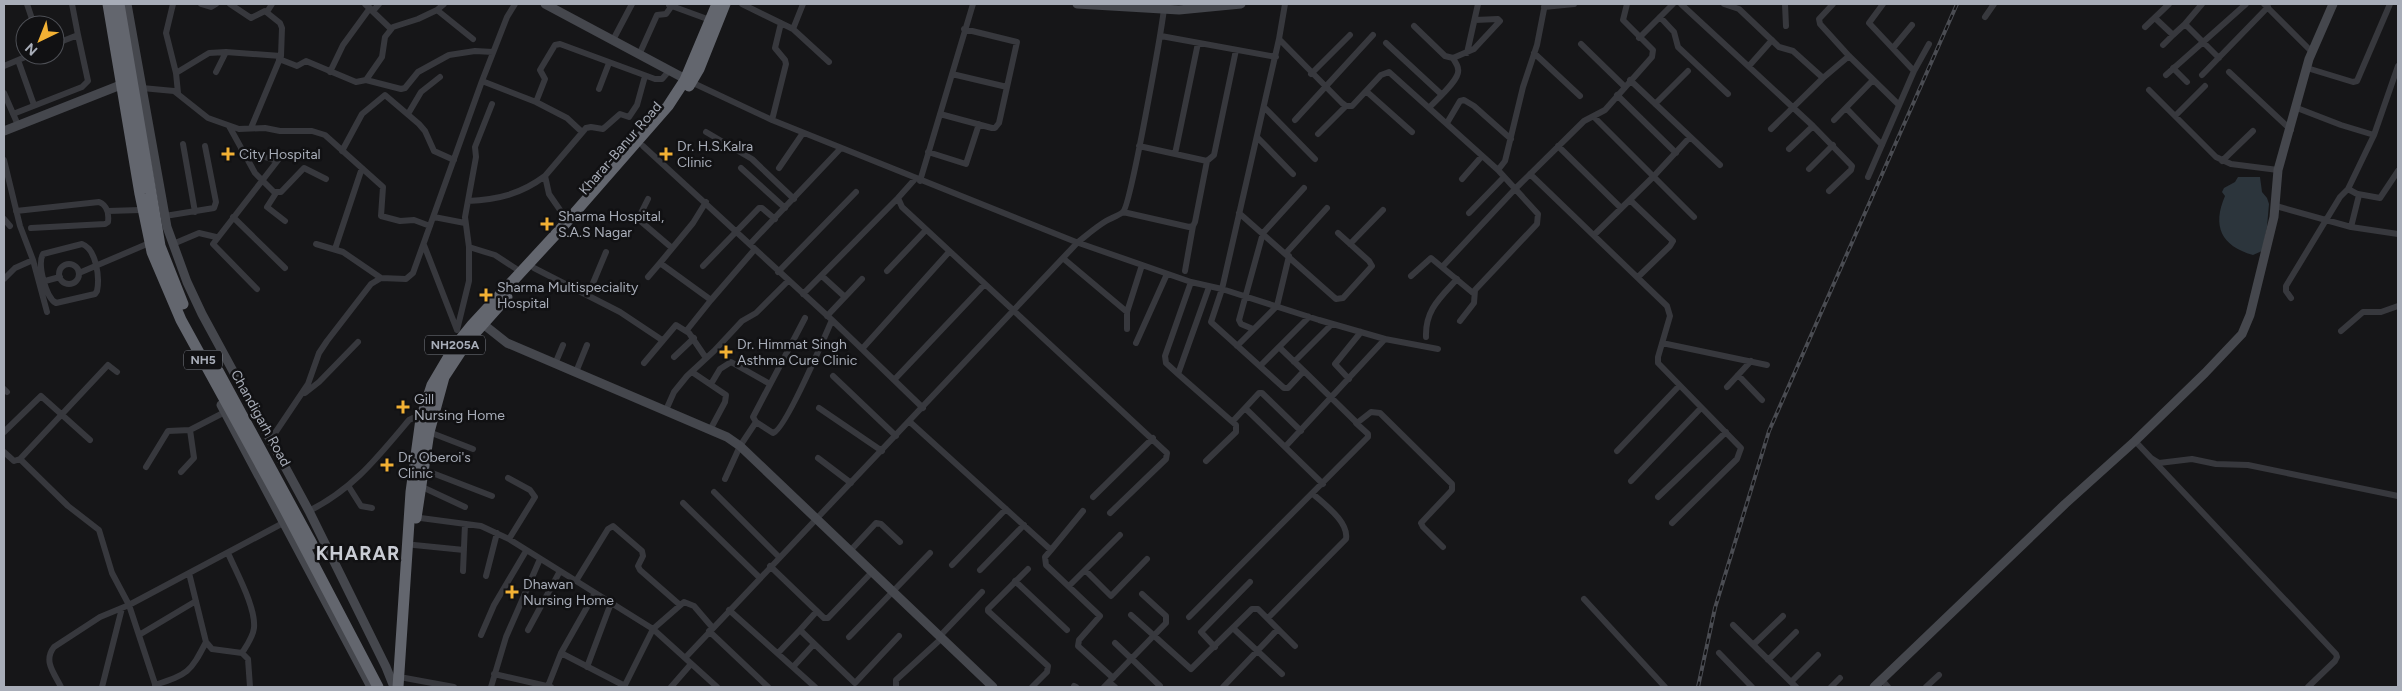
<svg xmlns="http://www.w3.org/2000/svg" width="2402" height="691" viewBox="0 0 2402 691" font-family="Figtree,sans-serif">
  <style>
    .water { fill: #2c353c }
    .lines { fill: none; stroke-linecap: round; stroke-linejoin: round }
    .street { stroke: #37383d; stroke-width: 6 }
    .secondary { stroke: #45474d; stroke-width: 9 }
    .highway { stroke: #63666e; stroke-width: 11 }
    .rail-casing { stroke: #4a4c52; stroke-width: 4 }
    .rail { stroke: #111113; stroke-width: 2; stroke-dasharray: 5.5; stroke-linecap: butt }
    .highway-bridge { stroke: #63666e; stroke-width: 11 }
    .poi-dot { fill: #f2b134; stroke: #111113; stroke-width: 2 }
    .labels { text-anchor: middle; stroke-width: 5; stroke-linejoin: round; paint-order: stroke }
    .shield { fill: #111113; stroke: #7b7e86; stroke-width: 1 }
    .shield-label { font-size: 12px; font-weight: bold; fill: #a8adb8 }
    .poi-label { font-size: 14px; fill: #a8adb8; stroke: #111113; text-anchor: start }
    .street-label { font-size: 14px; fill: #a8adb8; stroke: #111113 }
    .district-label { font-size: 19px; font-weight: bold; letter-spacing: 1px; fill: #c9ccd4; stroke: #111113 }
  </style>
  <rect width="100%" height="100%" fill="#161618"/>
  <path class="water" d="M2238 177H2260L2262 192 2267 198 2269 204 2267 227 2262 251 2253 255C2221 246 2212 226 2225 196L2222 192 2224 188 2235 182Z"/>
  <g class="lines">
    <path class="street" d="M27 4 34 25
      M72 4 78 35
      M173 4 166 33 176 73 178 93
      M201 4 211 7 216 4
      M230 4 251 18 265 11 280 23 282 28 281 56 251 128
      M365 4 391 29
      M742 4 793 29 829 62
      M1285 4 1279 39 1342 103 1346 106H1352L1381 75 1389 72 1498 170 1538 214 1537 224 1475 290 1474 303 1460 321
      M1681 4 1813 126 1852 166 1851 170 1829 191
      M1724 4 1739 9 1779 47 1793 51 1823 78
      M1785 4 1786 26
      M1833 4 1819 19 1820 24 1849 56 1899 105
      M1883 4 1869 23 1914 71
      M2202 4 2185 24 2219 58
      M2264 4 2312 52
      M669 5 710 20
      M1544 7 1574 4
      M437 10 444 4
      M373 11 379 4
      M267 12 272 4
      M1660 17 1674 32 1678 47 1728 94
      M1985 17 1994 4
      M2155 18 2173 35 2185 24
      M1414 26 1445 56 1453 58 1474 49 1500 21 1498 19 1475 20
      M2145 27 2169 4
      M793 29 803 4
      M964 29 1017 42 1007 87
      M1161 36 1276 57
      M1639 38 1673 4
      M1279 39 1222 289 1211 322 1284 388H1288L1302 373H1306L1357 423 1371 412 1380 413 1452 484V490L1421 523 1423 527 1443 547
      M613 40 632 4
      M1386 43 1441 94
      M1581 44 1624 86
      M2163 45 2173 35
      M1893 48 1912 25
      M226 52 281 56
      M1467 53 1478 4
      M1534 53 1580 96
      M639 55 657 15 666 14 671 7
      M279 59 297 66 306 61 356 82 366 80 401 89 405 88 418 72 449 55 475 51 493 52
      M18 60 34 105
      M4 66 30 55
      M1749 66 1772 40
      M2173 68 2187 82
      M2307 68 2353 82 2357 81 2390 4
      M330 72 343 45 370 8
      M2229 72 2291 130
      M176 73 209 53 226 52 216 72
      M1311 74 1350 35
      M2166 75 2246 4
      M2202 75 2268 7
      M366 80 382 57 385 37 393 27 418 19 437 10 473 39
      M1630 80 1720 165
      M482 81 536 102
      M691 82 772 120 1076 242 1191 282 1222 289 1319 320 1385 339 1438 349
      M142 88 174 91 208 118 239 129 265 128 280 131H312L325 135 383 187 381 216 400 221 414 220 430 226
      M599 89 609 63
      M2149 90 2216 157 2231 164 2278 170
      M1366 91 1412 132
      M4 93 18 125
      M1617 95 1676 153
      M1655 104 1688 71
      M1265 108 1315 159
      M1429 108C1436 100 1461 79 1458 69 1458 65 1454 61 1453 58
      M1846 108 1882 145
      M2297 108 2341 125 2374 135
      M13 114 82 87 88 81 78 35 55 44
      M408 114 421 92 440 77
      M940 114 992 128H995L999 123 1007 87 952 74
      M2175 116 2205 86
      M1594 117 1694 217
      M772 120 786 64 785 60 775 48 781 23
      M1295 120 1373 35
      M1834 120 1873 80
      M1447 123 1460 101 1464 100 1474 106 1511 139
      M229 126 255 173 274 192H281L304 168 326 179
      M1771 129 1823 78 1849 56
      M582 132 567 118 536 102 545 79 540 70 555 45 560 44 655 79H662L669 71
      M706 132 752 159 794 199
      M1318 134 1346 106
      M1257 137 1293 174
      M183 144 195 212
      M643 146 832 320 923 408
      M1558 146 1621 208
      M241 149 277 161
      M1789 149 1813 126
      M342 151 362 114 385 95 419 124 425 131 434 151 454 160
      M928 152 966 164 979 124
      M1175 154 1198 43
      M4 160 20 226 33 260 15 268 4 279
      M1207 161 1214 155 1236 50
      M2222 161 2253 131
      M741 168 785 208
      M779 168 803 133
      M1809 169 1833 145
      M1498 170 1505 161 1507 153 1523 87 1537 45 1545 4
      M1530 174 1667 306 1670 316 1658 357V363L1741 448 1737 459 1672 523
      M545 176 586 128 591 127 603 129 620 114 629 117 637 105 645 76
      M1868 177 1914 71 1929 44
      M915 179 898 198 902 207 1167 453 1166 459 1110 513
      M1462 179 1482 156
      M920 181 973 4
      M2348 189 2374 135 2398 66
      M276 193 267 207 285 221
      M2358 194 2380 198 2398 171
      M648 199 638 219 672 248
      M1630 200 1673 241 1670 246 1638 277
      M468 201C497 200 521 194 545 176L549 194 567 220
      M706 202 693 223 660 263 711 300 755 249
      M2276 206 2351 227 2398 234
      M16 211 99 202C107 205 109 214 108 222L105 224 31 228
      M108 211 140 210
      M1123 212 1189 227 1193 226 1195 222 1207 161 1139 146
      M1239 213 1336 299 1343 298 1372 266 1369 261 1338 233
      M1469 213 1504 177
      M165 216 214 208 216 202 205 146
      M233 217 285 268
      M434 217 465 223
      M4 219 10 226
      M1594 235 1653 177 1690 137
      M82 244C96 249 100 277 97 291L95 294 56 303C46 298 37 264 43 254Z
      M173 244 199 233 216 237
      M316 244 343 252 381 278
      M750 244 841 148
      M1350 244 1383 210
      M424 245 457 330
      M469 247 495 255 521 272
      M335 249 362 168
      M1286 253 1327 208
      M1064 259 1127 312
      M33 260 47 312
      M59 274a10 10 0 1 1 20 0a10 10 0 1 1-20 0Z
      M703 266 759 208H762L775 219
      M1443 266 1515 189 1584 121 1605 110 1652 57 1653 50 1623 20 1627 4
      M534 268 620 312 662 340
      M887 271 925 231
      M1185 271 1193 226
      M778 272 856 192
      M79 273 147 244
      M822 276 845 297
      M1411 276 1431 258 1473 293
      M648 277 660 263
      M45 281 60 277
      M1191 282 1165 356 1166 363 1178 374 1209 287
      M257 289 213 244 282 155
      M803 294 898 198
      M588 295 606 252
      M2291 298 2286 291V286L2340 197 2348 189 2359 195 2351 227
      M827 316 862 279
      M805 318 753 417 756 422 773 433C785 431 825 336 832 320
      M1127 329V312L1142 265
      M1253 329 1241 324 1239 320 1263 233 1304 188
      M457 330 469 281V247L465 217 476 157 475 147 492 104
      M687 330 711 300
      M2341 331 2363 312H2381L2398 306
      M1426 337C1425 310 1440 298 1457 279
      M1136 343 1167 274
      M1662 343 1767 365
      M1237 346 1277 306 1289 256
      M1279 347 1306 373
      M862 349 949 252
      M674 357 694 338
      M1294 362 1332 324
      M644 363 676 325 689 333 706 358
      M555 364 563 345
      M1260 366 1309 317
      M576 372 587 345
      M692 372 726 395 725 402 710 430
      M1178 374 1236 425V432L1206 461
      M1738 375 1762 400
      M833 376 896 436
      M1349 379 1335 364 1361 332
      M894 380 984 285
      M711 384 720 369 731 362 770 384
      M1727 387 1751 361
      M4 389 7 392
      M305 393 319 382 358 342
      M819 408 882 451
      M1245 408 1323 484
      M666 410 674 392 687 376 714 351 742 321 756 313 788 281
      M1233 421 1259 393H1262L1301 431
      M910 422 1051 550 1045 557 1046 565 1100 616 1079 640 1078 646 1113 678
      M4 432 41 396 90 440
      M429 432 473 449
      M271 439 308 384 319 353 327 341 371 284 381 278 406 279 413 273 482 81 507 17 515 4
      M2135 441 2151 458 2159 463 2192 459 2216 464 2248 465 2398 496
      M1285 447 1385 339
      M1617 451 1679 386
      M4 452 14 461 20 459 108 365 117 372
      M818 458 851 483
      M20 459 68 506 99 530 112 573 129 605 156 687
      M2153 460 2336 654 2337 657 2335 661 2308 687
      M146 467 168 431 190 430
      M422 469 492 496
      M181 472 194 458 190 430 225 412
      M508 478 530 490 535 497 509 539
      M725 479 740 446 756 422
      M1631 481 1701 408
      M420 486 465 507
      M349 487 361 506 372 508
      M714 492 779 557
      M1093 497 1153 438
      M1658 497 1726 432
      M683 503 760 578
      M309 511C353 489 377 458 409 420L413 418 421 419
      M413 517 481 526 509 539 653 629 717 687
      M414 545 464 550
      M1051 550 1083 511
      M850 551 876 523 881 524 900 542
      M228 553C236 572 256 607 254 628 253 637 247 645 242 653
      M952 565 1006 509
      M770 566 824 618H828L872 572
      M1028 569 988 609V611L1048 666 1047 672 1032 687
      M980 570 1024 525
      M1085 570 1111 596 1147 559
      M463 571 465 524
      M189 573 206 642 212 649 242 653 248 659 250 687
      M486 576 497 533
      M576 581 608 529 613 526 642 551 643 556 638 566 640 570 680 605
      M1015 581 1067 630
      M1069 586 1120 535
      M1584 599 1665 687
      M729 610 815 687
      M817 611 800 630 855 683 899 636
      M1131 615 1191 669 1252 609H1258L1295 646
      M1189 617 1368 437V434L1356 423
      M1268 618 1346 539C1349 522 1325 505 1313 494
      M1733 625 1796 687
      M1234 629 1282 674
      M528 630 560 571
      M709 631 768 687
      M139 635 196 601
      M481 635 494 605 526 551
      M940 636 982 592
      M849 637 930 553
      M1115 643 1160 686
      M1753 645 1783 616
      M1215 647 1201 632 1250 582
      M561 653 625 686
      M778 653 800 630
      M1719 653 1752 687
      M685 658 1078 242C1087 235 1096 227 1106 221 1111 218 1118 216 1123 212 1131 204 1161 33 1164 9
      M1768 660 1796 632
      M587 667 611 603
      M793 667 814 644
      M494 674 551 687
      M405 678 454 687
      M1882 680 1888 687
      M1109 682 1115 687
      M1791 682 1818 655
      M155 685C188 674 190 673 206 642
      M548 686 561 653 595 593
      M1074 686 1076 687
      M61 687C54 673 43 661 54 647L100 617 129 605 285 522
      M102 687 122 608
      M491 687 506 637 540 559
      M624 687 653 629 684 602 694 606 712 627
      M671 687 691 664
      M896 687V680L942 638
      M1104 687 1166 623V616L1142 594
      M1223 687 1278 629
      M1831 687 1840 678
      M1926 687 1939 675"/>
    <path class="secondary" d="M127 4 167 227 187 282 202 314 309 511 386 667 394 687
      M545 4 691 82
      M1077 4 1179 10 1241 4
      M4 131 118 86H127
      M478 320 507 343 727 437 740 446 993 687
      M221 405 371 687
      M1874 687 2065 504 2135 441 2205 373 2242 334 2250 315 2274 217 2278 170 2309 59 2333 4"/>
    <path class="highway" d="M689 86 699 69 725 4
      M416 518 429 432 444 377 467 342 507 297
      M398 687 411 492 421 419 432 385 455 346 472 325 557 233 668 106 685 80 717 4"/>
    <defs>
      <path id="rail" d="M1698 687 1715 608 1769 431 1957 4"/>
    </defs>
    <use href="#rail" class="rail-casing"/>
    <use href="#rail" class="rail"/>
    <path class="highway-bridge" d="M108 4 140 194 152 252 181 320 282 504 378 687
      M119 4 160 246 183 304
      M218 371 312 544"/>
  </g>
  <g class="poi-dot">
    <path d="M225.5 146.5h5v5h5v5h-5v5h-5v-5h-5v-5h5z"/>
    <path d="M663.5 146.5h5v5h5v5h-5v5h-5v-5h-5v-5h5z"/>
    <path d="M544.5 216.5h5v5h5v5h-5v5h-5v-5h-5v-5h5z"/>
    <path d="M483.5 287.5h5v5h5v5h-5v5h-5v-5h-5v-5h5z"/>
    <path d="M723.5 344.5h5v5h5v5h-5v5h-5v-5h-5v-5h5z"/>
    <path d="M400.5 399.5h5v5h5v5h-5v5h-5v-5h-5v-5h5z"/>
    <path d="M384.5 457.5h5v5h5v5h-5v5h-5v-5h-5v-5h5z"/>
    <path d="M509.5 584.5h5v5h5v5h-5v5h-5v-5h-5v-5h5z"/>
  </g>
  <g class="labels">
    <g class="shield">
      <rect x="425" y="335.5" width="60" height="19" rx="4"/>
      <rect x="184" y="350.5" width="38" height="19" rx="4"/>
    </g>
    <g class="shield-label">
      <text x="455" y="349">NH205A</text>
      <text x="203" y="364">NH5</text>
    </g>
    <g class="poi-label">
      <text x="677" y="151">Dr. H.S.Kalra<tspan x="677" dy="16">Clinic</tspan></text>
      <text x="239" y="159">City Hospital</text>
      <text x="558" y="221">Sharma Hospital,<tspan x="558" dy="16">S.A.S Nagar</tspan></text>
      <text x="497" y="292">Sharma Multispeciality<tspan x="497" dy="16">Hospital</tspan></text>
      <text x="737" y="349">Dr. Himmat Singh<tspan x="737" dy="16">Asthma Cure Clinic</tspan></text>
      <text x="414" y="404">Gill<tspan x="414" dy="16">Nursing Home</tspan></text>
      <text x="398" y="462">Dr. Oberoi's<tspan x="398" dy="16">Clinic</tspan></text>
      <text x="523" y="589">Dhawan<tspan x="523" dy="16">Nursing Home</tspan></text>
    </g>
    <g class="street-label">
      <text transform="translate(620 148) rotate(-49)" y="5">Kharar-Banur Road</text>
      <text transform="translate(261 418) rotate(61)" y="5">Chandigarh Road</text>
    </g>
    <g class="district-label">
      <text x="358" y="560">KHARAR</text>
    </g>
  </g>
  <rect width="2402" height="691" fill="none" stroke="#a8adb8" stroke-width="10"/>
  <g transform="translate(40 40) rotate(223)"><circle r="24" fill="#111113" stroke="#4d4f55"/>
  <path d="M0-4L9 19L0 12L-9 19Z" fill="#f2b134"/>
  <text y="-8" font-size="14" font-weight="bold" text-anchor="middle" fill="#a8adb8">N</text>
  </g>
</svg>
